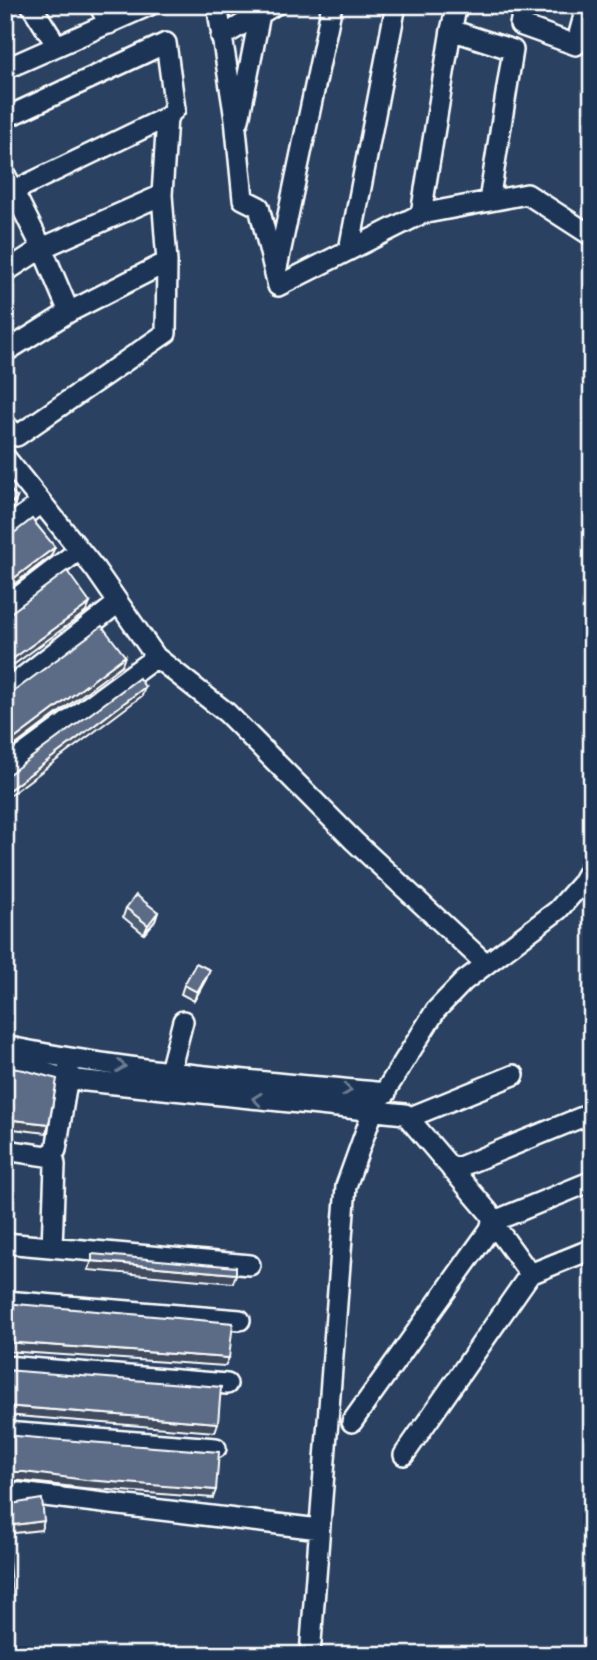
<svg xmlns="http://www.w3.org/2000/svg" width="597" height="1660" viewBox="0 0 597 1660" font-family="'Balsamiq Sans',sans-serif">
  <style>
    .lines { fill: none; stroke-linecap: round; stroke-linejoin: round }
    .minor-casing { stroke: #fff; stroke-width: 24 }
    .minor { stroke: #1d3557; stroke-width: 19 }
    .wall { fill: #4e5d73; stroke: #fff; stroke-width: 2 }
    .shaded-wall { fill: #404c5e; stroke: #fff; stroke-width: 2 }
    .building { fill: #5b6c86; stroke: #fff; stroke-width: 2 }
    .oneway { stroke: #6c7c92 }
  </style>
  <rect width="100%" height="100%" fill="#2a4161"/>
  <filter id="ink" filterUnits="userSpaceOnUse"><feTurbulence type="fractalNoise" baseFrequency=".0143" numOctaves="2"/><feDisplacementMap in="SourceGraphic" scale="14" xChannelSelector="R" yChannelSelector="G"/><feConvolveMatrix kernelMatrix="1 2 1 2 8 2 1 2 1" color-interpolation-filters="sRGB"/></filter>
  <g filter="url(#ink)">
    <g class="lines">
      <defs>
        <path id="minor" d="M31 5 57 46
          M99 5 109 24
          M457 5 451 30 513 50 489 201
          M524 5 520 25 576 45 587 5
          M218 11 235 119 243 199 259 207 278 286 421 214 527 194 592 236
          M221 37 275 5
          M5 69 150 5
          M5 118 166 43 175 109 167 117 162 195 167 262 166 333 17 436 5 424
          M239 120 260 14
          M5 174 42 248 69 312
          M5 195 167 117
          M421 214 451 30
          M349 250 396 5
          M277 268 332 5
          M5 272 42 248 162 195
          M5 352 69 312 167 262
          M5 457 95 569 156 657
          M5 529 41 503
          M5 607 79 550
          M5 691 118 603
          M5 768 156 657 227 713 354 841 486 964
          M5 1046C130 1072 259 1081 386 1093
          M5 1061 67 1079 405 1114 491 1215 492 1222 490 1229 352 1422
          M170 1071 183 1021
          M408 1118 514 1075
          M5 1150 47 1156 56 1150 69 1069
          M452 1170 592 1113
          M592 1181 492 1222 530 1274 592 1249
          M5 1243 250 1265
          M52 1247 55 1165 53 1153
          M5 1301 240 1320
          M5 1366 227 1384
          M5 1432 216 1448
          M404 1455 530 1274
          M5 1493H20L319 1529
          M310 1655 346 1186 373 1111 436 1010 464 981 558 910 581 884 592 865"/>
      </defs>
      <use href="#minor" class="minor-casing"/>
      <use href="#minor" class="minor"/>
    </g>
    <path class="wall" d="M126 908 158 912 155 921 144 934 123 917Z
      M206 979 194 1001 181 994 184 985Z"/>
    <path class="shaded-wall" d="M17 498 14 507 5 515V509Z
      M55 547 51 556 5 591V585Z
      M90 603 86 612 5 671 7 663Z
      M125 656 122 665 5 753V746Z
      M145 687 142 696 5 799V793Z
      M158 912 155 921 144 934 148 925Z
      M210 970 206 979 194 1001 197 992Z
      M5 1119 49 1124 46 1133 5 1128Z
      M92 1261 236 1274 233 1283 88 1270Z
      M5 1342 229 1358 225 1366 5 1351Z
      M5 1406 218 1423 215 1432 5 1415Z
      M5 1472H24L216 1490 213 1498 83 1488 21 1481 5 1480Z
      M44 1521 41 1530 5 1534 6 1526Z
      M5 1597H12L9 1605 5 1606Z"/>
    <path class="building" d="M5 483 17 498 5 509Z
      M32 519 55 547 5 585V540Z
      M67 571 90 603 7 663 5 661V617Z
      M102 626 125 656 5 746V698Z
      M139 678 145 687 5 793V777Z
      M136 895 158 912 148 925 126 908Z
      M196 963 210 970 197 992 184 985Z
      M5 1067 24 1070 57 1079 49 1124 5 1119Z
      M92 1254 236 1267V1274L92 1261Z
      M5 1303 233 1323 229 1358 5 1342Z
      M5 1370 221 1387 218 1423 5 1406Z
      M5 1435 49 1439 219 1452 216 1490 86 1480 24 1472H5Z
      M42 1499 44 1521 6 1526 12 1597H5V1505Z"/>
    <defs><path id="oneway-chevron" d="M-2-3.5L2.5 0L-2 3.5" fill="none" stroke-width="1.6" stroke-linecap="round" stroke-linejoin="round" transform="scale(1.75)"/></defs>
    <g class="oneway">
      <use href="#oneway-chevron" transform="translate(121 1066) rotate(7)"/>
      <use href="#oneway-chevron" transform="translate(347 1090) rotate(6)"/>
      <use href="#oneway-chevron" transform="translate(257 1099) rotate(-174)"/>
    </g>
  </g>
  <rect width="597" height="1660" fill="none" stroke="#1d3557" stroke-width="28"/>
  <rect x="14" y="14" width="569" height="1632" fill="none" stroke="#fff" stroke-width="2.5" filter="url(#ink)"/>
</svg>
